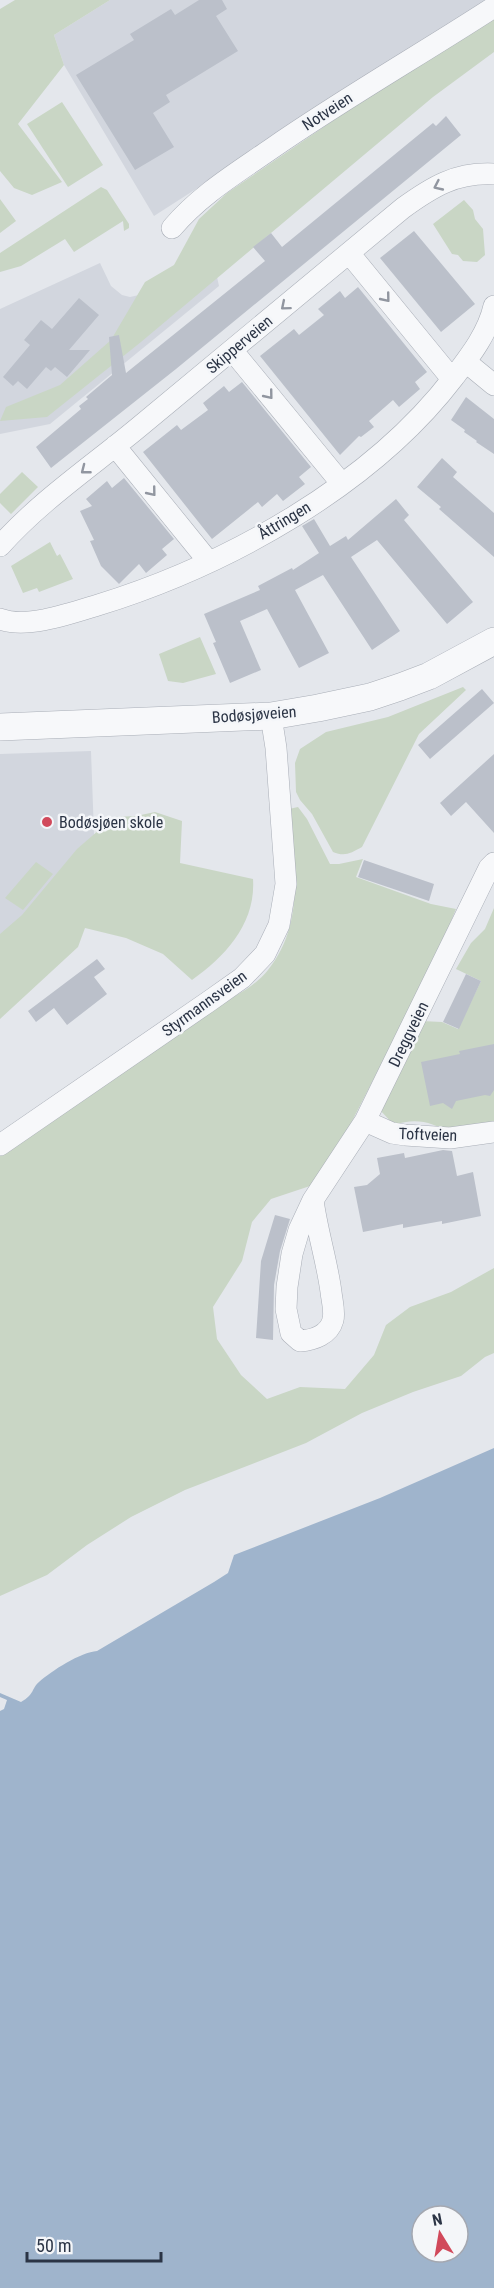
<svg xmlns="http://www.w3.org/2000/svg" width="494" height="2288" viewBox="0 0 494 2288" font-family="'Roboto Condensed',sans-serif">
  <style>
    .built { fill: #d2d6de }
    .green { fill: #c9d6c5 }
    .water { fill: #9fb4cc; fill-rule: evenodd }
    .building { fill: #bbc0ca }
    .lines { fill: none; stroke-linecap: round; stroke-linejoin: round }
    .minor-casing { stroke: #a9aeb7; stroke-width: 22 }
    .tertiary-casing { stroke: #a9aeb7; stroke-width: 28 }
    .minor { stroke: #f7f8fa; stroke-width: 21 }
    .tertiary { stroke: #f7f8fa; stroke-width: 27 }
    .oneway { stroke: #9196a0 }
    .poi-dot { fill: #d1495b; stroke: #f4f6f9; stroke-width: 2 }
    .labels { text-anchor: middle; stroke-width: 5; stroke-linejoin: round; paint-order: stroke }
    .street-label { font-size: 16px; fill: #2b3445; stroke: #f4f6f9 }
    .poi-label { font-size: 16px; fill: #2b3445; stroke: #f4f6f9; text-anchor: start }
  </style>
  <rect width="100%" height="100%" fill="#e4e7ec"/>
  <path class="built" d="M110 0H491L154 216 64 65 54 35Z
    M213 259 219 286 50 424 0 434V309L100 263 111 286 122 295 130 297 139 295Z
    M91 751 96 890 0 962V754Z"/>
  <path class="green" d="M15 0H110L54 35 64 65 18 124 62 182 32 195 14 188 0 171V9Z
    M494 19V52L433 97 141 342 47 417 0 421 6 407 60 385 111 340 145 282 174 265 199 219 227 193 375 92Z
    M62 102 103 165 68 187 27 124Z
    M101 187 107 190 129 224V228L124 231 123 221 74 252 65 239 21 266 0 272V253Z
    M0 199 16 221 0 233Z
    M464 200 473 210 475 219 483 229 485 255 477 262 463 261 458 255 452 254 433 224Z
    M22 472 38 487 11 514 0 503V494Z
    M50 542 57 556 60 554 73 579 39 592 37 588 23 593 11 566Z
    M200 637 216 674 183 683 168 681 159 654Z
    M463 687 466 690 419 734 362 847C351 853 345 857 333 852L312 814 300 800 296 792 295 763 300 749 326 732 388 717Z
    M298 807 307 819 330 864H339L363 859 356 877 431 904 456 909 437 955 348 1129 310 1186 271 1199 252 1222 242 1261 213 1307 217 1339 241 1375 267 1399 300 1387 345 1389 374 1355 386 1325 410 1307 451 1292 494 1268V1353L485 1357 461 1376 413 1392 362 1413 306 1443 185 1490 131 1517 87 1545 47 1575 0 1596V1156L207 1012C227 1000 253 989 268 970 306 922 294 865 289 809Z
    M155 812 182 821 180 863 253 879C256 923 226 956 192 980L163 954 126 938 85 928 78 947 0 1019V934L22 915 77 849 114 817 136 816Z
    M36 862 53 874 23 910 5 898Z
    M494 908V1128L449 1134C433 1121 414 1118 394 1125L380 1110 421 1021 442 1022 458 1029 481 981 456 969 471 943 485 929Z"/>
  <path class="water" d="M494 1448V2288H0V1711L4 1709 7 1700 0 1697V1693L21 1702C35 1694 31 1689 39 1682 51 1671 81 1652 97 1651L214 1582 228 1573 234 1555 380 1498ZM422 2216H458V2252H422Z"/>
  <path class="building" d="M199 0H222L227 9 216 16 238 51 166 95 170 102 153 113 174 147 135 170 76 75 134 40 130 34 171 9 175 15Z
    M446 116 461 135 176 369 51 468 36 447 81 409 79 406 88 399 86 397 112 375 109 337 119 335 126 373 265 261 253 247 271 233 282 247 433 123 436 126Z
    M414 231 475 304 441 332 380 258Z
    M358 287 427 372 415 382 420 389 399 407 393 400 369 421 374 427 361 437 359 436 340 455 260 356 294 329 299 335 324 315 318 309 340 291 345 298Z
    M79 298 99 315 69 350H90L67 377 55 367 51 371 46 367 27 389 18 381 13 386 3 377 30 345 24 340 41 320 52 329Z
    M242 382 311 467 299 477 305 484 283 501 277 494 262 507 258 502 212 539 143 452 177 425 181 430 208 410 203 403 224 386 229 392Z
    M466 397 494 419V454L476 442 477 441 464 432 465 430 451 420Z
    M442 458 457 472 453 477 494 513V557L439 509 441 507 417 487Z
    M124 478 174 539 162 549 167 555 146 573 139 564 119 584 101 566 90 541 94 540 80 511 92 506 86 499 107 481 112 488Z
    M396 499 409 515 404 520 473 602 447 624 377 540 351 557 400 631 372 650 323 575 295 590 329 653 299 668 267 609 240 621 261 670 230 683 213 643 216 642 204 614 260 590 258 586 292 568 293 570 319 553 302 526 314 519 330 546 346 536 348 540Z
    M482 689 494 703 430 759 418 745Z
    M494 754V833L466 802 451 816 440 803Z
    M364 860 434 884 429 901 358 877Z
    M97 959 105 969 94 977 107 994 67 1025 54 1008 36 1022 28 1011Z
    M466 974 481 981 459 1029 443 1022Z
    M494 1044V1090L490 1096 485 1095 456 1101 452 1109 443 1103 430 1106 421 1062 460 1054 459 1051Z
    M443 1150 452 1151 457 1176 473 1172 481 1216 442 1224V1221L403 1228V1224L363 1232 354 1187 367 1185 380 1174 377 1158 404 1153 405 1158Z
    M275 1215 290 1219 280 1251 274 1285 273 1340 256 1338 261 1261Z"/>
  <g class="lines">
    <defs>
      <path id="minor" d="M172 228C200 195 235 174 271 149 343 99 420 55 494 7
        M349 253 452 379
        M232 350 342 484
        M466 362 494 385
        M115 446 209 562
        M0 546C40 501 92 466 139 427 227 354 315 281 403 208 432 187 456 172 494 174
        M0 619C27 629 72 613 98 605 227 565 371 486 454 377 470 356 488 333 494 306
        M365 1121 392 1133 405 1135 450 1138 494 1132
        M0 1145 208 1002 242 978 265 954 279 925 286 884 276 748 271 716
        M313 1200C317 1231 327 1261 331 1292 332 1301 335 1311 333 1320 329 1335 313 1340 300 1341L291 1333 286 1309 287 1287 292 1254 299 1230 313 1200 365 1121 489 868 494 863"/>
      <path id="tertiary" d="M0 727 271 716 318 708 370 697 400 687 429 676 494 641"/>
    </defs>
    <use href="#minor" class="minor-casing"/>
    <use href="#tertiary" class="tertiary-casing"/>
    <use href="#minor" class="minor"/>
    <use href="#tertiary" class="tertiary"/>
  </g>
  <defs><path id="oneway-chevron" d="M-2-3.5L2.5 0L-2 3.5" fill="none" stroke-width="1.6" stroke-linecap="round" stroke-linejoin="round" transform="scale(1.5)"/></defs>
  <g class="oneway">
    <use href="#oneway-chevron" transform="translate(438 186) rotate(155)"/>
    <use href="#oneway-chevron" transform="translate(386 298) rotate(51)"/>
    <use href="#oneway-chevron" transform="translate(285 306) rotate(140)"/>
    <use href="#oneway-chevron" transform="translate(269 395) rotate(51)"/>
    <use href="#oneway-chevron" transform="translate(85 470) rotate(142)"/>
    <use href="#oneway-chevron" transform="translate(152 492) rotate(51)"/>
  </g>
  <circle class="poi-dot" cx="47" cy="822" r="6"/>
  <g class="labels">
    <g class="street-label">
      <text transform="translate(327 111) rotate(-33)" y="6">Notveien</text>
      <text transform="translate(239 344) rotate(-40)" y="6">Skipperveien</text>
      <text transform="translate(284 520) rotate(-31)" y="6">Åttringen</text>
      <text transform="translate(254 714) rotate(-4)" y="6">Bodøsjøveien</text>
      <text transform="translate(204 1003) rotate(-36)" y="6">Styrmannsveien</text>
      <text transform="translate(408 1034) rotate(-64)" y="6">Dreggveien</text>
      <text transform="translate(428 1134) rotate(2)" y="6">Toftveien</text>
    </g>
    <g class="poi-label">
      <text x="59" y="828">Bodøsjøen skole</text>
    </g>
  </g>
  <g transform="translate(440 2234) rotate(349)"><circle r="28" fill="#f4f6f9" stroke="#a4a8b1" stroke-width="1.5"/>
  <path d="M0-4.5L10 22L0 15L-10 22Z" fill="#d1495b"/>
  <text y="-9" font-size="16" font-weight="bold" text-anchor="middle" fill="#2b3445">N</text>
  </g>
  <path d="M27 2252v9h134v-9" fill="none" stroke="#2b3445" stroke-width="3"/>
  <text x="36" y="2252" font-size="18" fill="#2b3445" stroke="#f4f6f9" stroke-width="4.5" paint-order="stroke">50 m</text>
</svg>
